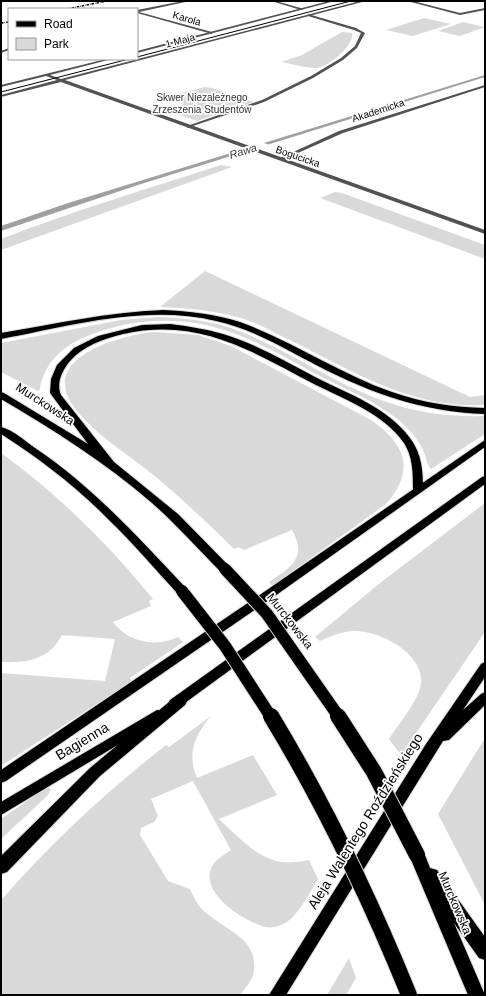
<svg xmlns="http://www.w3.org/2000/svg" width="486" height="996" viewBox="0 0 486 996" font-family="Helvetica,sans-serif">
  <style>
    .green { fill: #d9d9d9 }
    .water { fill: #a0a0a0 }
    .pier { fill: #fff }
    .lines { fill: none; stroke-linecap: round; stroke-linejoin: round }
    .primary-casing { stroke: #dbdbdb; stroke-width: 2 }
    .trunk-casing { stroke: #dbdbdb; stroke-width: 2 }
    .minor { fill: #525252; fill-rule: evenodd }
    .tertiary { fill: #525252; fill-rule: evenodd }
    .primary { fill: #000; fill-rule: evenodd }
    .trunk { fill: #000; fill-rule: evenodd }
    .tram { stroke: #000; stroke-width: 1 }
    .rail { stroke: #000; stroke-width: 1.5; stroke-dasharray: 2.5 1 0.5 1; stroke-linecap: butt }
    .trunk-bridge-far1-casing { stroke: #dbdbdb; stroke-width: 14; stroke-linecap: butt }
    .trunk-bridge-casing { stroke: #dbdbdb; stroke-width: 18; stroke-linecap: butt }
    .trunk-bridge-far1 { stroke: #000; stroke-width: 12 }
    .trunk-bridge { stroke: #000; stroke-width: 16 }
    .labels { text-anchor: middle; stroke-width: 3.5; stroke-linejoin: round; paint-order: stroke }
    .far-street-label { font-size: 10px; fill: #000; stroke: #fff }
    .far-park-label { font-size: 10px; fill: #303030; stroke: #fff }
    .far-water-label { font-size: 11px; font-style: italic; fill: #414141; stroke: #fff }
    .street-label { font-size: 12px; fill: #000; stroke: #fff }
    .near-street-label { font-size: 14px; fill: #000; stroke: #fff }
  </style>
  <rect width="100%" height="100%" fill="#fff"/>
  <path class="green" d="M424 18 451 24 413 36 386 30Z
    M463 22 485 27 460 36 438 31Z
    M342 32 352 33C355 45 327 68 316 68 305 68 292 64 281 62L302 55Z
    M205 87 212 88 254 102 197 121 165 110 184 104 167 97Z
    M221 165 232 167 1 250V239C73 211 147 189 221 165Z
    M335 192 342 193 485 245V259L320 198Z
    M205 271 470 397 485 395V405C414 409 355 373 294 342 279 335 265 327 250 321 221 311 190 308 160 307Z
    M159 317C183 318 205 320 228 327 282 345 330 382 384 401 416 413 451 417 485 416V434L431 469C427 466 426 456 423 450 416 435 403 422 389 413 366 397 339 386 314 373 288 359 261 343 233 333 186 315 131 317 85 337 62 347 44 363 40 389L38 391 1 372V343L121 320Z
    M156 332 198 335 231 346 371 420C407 445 415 471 386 504L272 586 269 582C290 568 308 558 292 530L244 550 239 547 234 549C209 524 183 500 156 477 132 457 85 428 70 401 44 355 125 334 156 332Z
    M1 453C59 495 108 544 153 599L149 601 151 606 113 622C127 642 156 648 178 637L183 642 130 678 132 681 1 766V673L105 681 115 639 62 635C49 660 27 663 1 662Z
    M485 503V632L401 755 389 739C398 725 420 699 421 683 424 653 378 629 352 631 341 632 330 636 320 641L315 637 380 583Z
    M211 716C194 736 187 754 197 778L253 755 277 795 219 819C236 835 257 858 281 862 290 863 299 862 309 860L318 879C310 892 298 916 285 923 279 927 269 929 262 926 241 919 195 890 214 863 218 858 226 854 231 850L193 781 151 799 158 816 154 822 141 828 140 835 168 881 190 889C194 898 198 906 205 912 225 930 258 938 254 971 254 979 245 988 240 995H1V900C51 843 106 792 166 745L169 747Z
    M485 738V905L438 814Z
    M47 787 51 789 48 795 1 839V819Z
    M349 958 356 978 346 995H327Z"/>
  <path class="water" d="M485 75V77L138 185 1 231V226L68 203Z"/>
  <path class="pier" d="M258 141 270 145 239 155 228 151Z"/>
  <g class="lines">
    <defs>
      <path id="primary" d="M485 440V447L272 598 6 781 1 783V770L264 592Z
        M485 476V484L178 708 174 709 170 708 168 704 170 700 482 477Z
        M485 662V677L463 710 481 694 485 692V705L449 740 443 741 286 995H269L426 744 481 664Z
        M157 710 161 711 163 715 161 719 1 815V802Z"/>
      <path id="trunk" d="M163 310C189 311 215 314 240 322 293 341 340 374 392 392 423 403 453 407 485 408V414C423 412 373 394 318 366 285 349 253 329 216 321 145 304 71 326 1 339V333C55 324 108 312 163 310Z
        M170 324C188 326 205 329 223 334 256 344 287 362 317 378 349 394 388 408 410 438 422 454 423 471 423 490L418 493 413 490C413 474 413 457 404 443 384 414 346 400 316 385 251 351 199 317 123 334 103 339 83 346 70 361 62 371 56 383 61 395L114 462 178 514 229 566 231 569 229 572H221C198 549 176 524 152 503 106 463 54 430 1 399V392L4 393 88 444 50 393 51 379 57 365 74 348 98 336 142 325Z
        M1 427C13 430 25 441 35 448 93 487 138 537 186 588L188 591 186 594H178C155 569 133 543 109 520 77 487 40 459 1 434Z
        M180 696 185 697 187 701 185 705 100 776 7 872 1 874V856L90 768 175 697Z
        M417 848 423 850 430 868 437 870 485 937V960L479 958 454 923 485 995H468L409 855 411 850Z"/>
    </defs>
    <use href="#primary" class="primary-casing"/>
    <use href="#trunk" class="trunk-casing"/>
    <path class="minor" d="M183 1H190L139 12 212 32V34L137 13V10Z
      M271 1H276L304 9 301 10Z
      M407 1H413L460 13 485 8V10L460 15Z
      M308 14 356 28 365 33 357 48 343 60 313 78 264 102 187 128V126L262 100 311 76 341 58 355 46 361 33 354 30 308 16Z
      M9 48V50L1 53V51Z
      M485 85V87L343 133 282 160 278 159 339 131Z"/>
    <path class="tertiary" d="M329 1H335L137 53V51Z
      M360 1H366L65 80 485 230V234L61 82 1 97V95L57 80 46 76 1 87V85L106 59H112L50 75 61 79Z"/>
    <use href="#primary" class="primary"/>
    <use href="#trunk" class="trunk"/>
    <path class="tram" d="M137 57 351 1
      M1 92 129 59"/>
    <path class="rail" d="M67 9 107 1
      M1 23 9 22"/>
    <defs>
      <path id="trunk-bridge-far1" d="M225 569 267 614 339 717
        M182 591 225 646 271 717"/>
      <path id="trunk-bridge" d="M271 716C325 805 370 899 409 995
        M338 716 374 772 417 855"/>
    </defs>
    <use href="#trunk-bridge-far1" class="trunk-bridge-far1-casing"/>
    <use href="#trunk-bridge" class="trunk-bridge-casing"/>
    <use href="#trunk-bridge-far1" class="trunk-bridge-far1"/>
    <use href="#trunk-bridge" class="trunk-bridge"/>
  </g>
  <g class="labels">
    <g class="far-street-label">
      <text transform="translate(187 18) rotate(16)" y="4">Karola</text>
      <text transform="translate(180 40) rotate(-15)" y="4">1 Maja</text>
      <text transform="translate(378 110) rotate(-18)" y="4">Akademicka</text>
      <text transform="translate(298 156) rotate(19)" y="4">Bogucicka</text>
    </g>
    <g class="far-park-label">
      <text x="202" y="101">Skwer Niezależnego<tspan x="202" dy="12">Zrzeszenia Studentów</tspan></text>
    </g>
    <g class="far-water-label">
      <text transform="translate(243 151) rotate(-17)" y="4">Rawa</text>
    </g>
    <g class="street-label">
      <text transform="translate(45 404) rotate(33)" y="4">Murckowska</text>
      <text transform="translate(290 621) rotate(52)" y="4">Murckowska</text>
      <text transform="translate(455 903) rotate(67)" y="4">Murckowska</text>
    </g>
    <g class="near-street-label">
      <text transform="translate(82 741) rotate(-31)" y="5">Bagienna</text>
      <text transform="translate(365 821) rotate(-58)" y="5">Aleja Walentego Roździeńskiego</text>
    </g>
  </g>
  <rect width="486" height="996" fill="none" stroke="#000000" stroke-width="4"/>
  <rect x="8" y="8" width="130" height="52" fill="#ffffff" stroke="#999999"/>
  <rect x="16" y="21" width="20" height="6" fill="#000000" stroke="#999999"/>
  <text x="44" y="28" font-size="12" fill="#000000">Road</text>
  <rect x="16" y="38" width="20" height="12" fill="#d9d9d9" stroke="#999999"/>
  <text x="44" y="48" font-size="12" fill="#000000">Park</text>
</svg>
